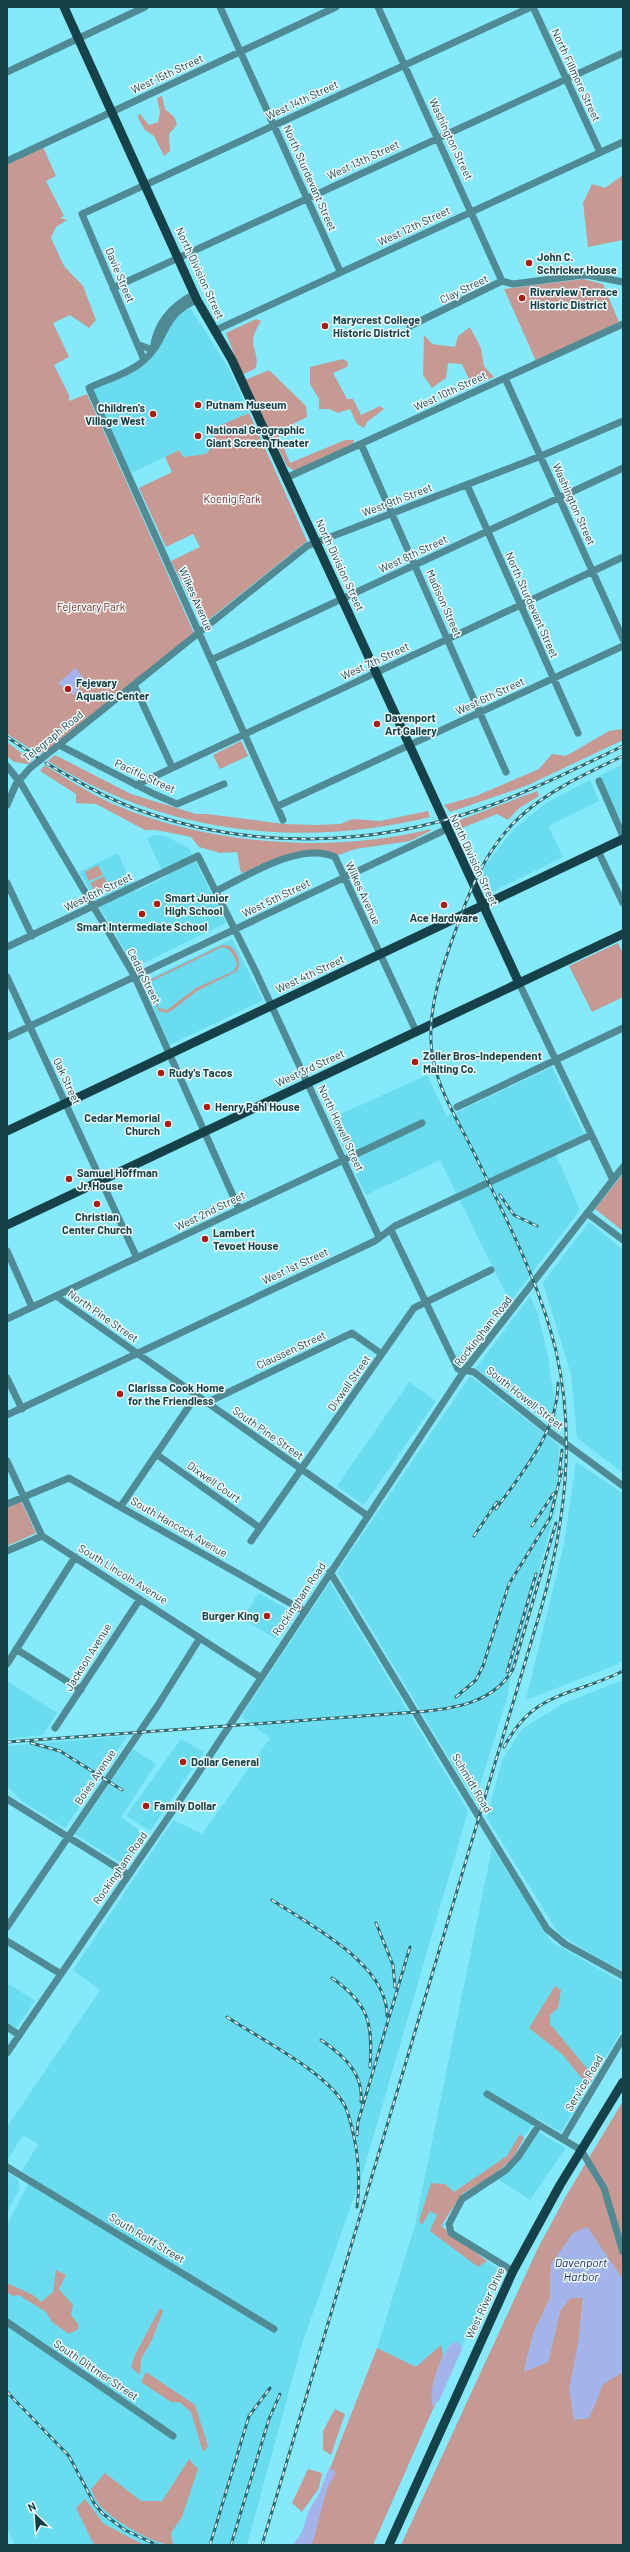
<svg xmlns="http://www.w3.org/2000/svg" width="630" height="2552" viewBox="0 0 630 2552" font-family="Barlow,sans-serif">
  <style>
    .built { fill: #69dcef }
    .green { fill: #c69992; fill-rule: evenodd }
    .water { fill: #a2b4eb }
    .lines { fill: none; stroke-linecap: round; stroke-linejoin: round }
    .minor { stroke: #508b95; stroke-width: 7 }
    .major { stroke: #174148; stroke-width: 9 }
    .rail-casing { stroke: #2f6973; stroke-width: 3 }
    .rail { stroke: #f1fafc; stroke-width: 1.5; stroke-dasharray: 4.5; stroke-linecap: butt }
    .poi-dot { fill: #ac1b10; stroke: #f1fafc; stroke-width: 1.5 }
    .labels { text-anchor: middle; stroke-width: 3; stroke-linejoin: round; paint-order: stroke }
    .street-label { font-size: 11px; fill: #133f46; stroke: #f1fafc }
    .poi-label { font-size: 11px; font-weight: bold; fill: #133f46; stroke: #f1fafc; text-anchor: start }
    .park-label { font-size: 11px; fill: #74271d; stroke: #f1fafc }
    .water-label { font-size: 12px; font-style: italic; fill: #1b2867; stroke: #f1fafc }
  </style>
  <rect width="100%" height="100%" fill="#84e9fb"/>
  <path class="built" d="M191 309 228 367 249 413 214 428V445L206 454 183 457 179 450 131 473 93 390 143 367 154 354 168 327 177 316 185 310Z
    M623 764V824L599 776Z
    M590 780 599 801 548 826 563 857 486 895 479 880 484 867 514 829 546 803Z
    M155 835H163L189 848 226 923 135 967 79 872 118 853 135 892 165 877 147 838Z
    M232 939 263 1000 170 1045 142 982Z
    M552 1067 584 1134 553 1148 580 1210 510 1302 440 1160 366 1195 330 1119 427 1075 447 1117Z
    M589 1222 623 1250V1473L577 1438 571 1374 543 1283Z
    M530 1296 538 1314 548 1356 559 1431 476 1368Z
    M470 1376 559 1445 556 1509 512 1665 508 1695 475 1801 337 1572Z
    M409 1382 436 1401 364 1505 337 1486Z
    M576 1462 623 1493V1659L618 1664 526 1700 564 1544Z
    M330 1582 468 1811 363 2172 302 2344 247 2545H15L7 2529V2225L32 2177 22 2171 38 2144 23 2135 7 2161V2127L100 1990 73 1970 173 1820 202 1834 270 1738 241 1717Z
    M258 1593 293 1612 275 1638 243 1619Z
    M623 1680V1970L603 1961 559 1934 487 1818 502 1760 522 1729 562 1704Z
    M7 1681 57 1713 43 1735 7 1739Z
    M127 1736 65 1828 22 1801 7 1786V1746Z
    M181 1739 204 1752 150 1831 126 1816Z
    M133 1749 156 1764 121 1817 147 1836 126 1866 75 1834Z
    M492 1848 552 1942 623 1983V2028L561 2132 537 2118 511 2156 463 2191 444 2217V2235L499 2269 445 2382 377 2348 415 2225Z
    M9 1984 35 2001 16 2028 7 2023V1987Z
    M539 2132 566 2148 530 2200 498 2179 515 2165Z
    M7 2173 18 2179 20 2188 7 2212Z"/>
  <path class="green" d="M162 96 165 109 175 118 177 125 169 134 170 151 164 156 154 136 145 130 138 118 139 113 149 125 158 122 160 112 157 98Z
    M43 147 56 176 46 181 64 216 60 218 67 220 56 227 51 238 64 266 83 286 96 320 89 328 70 315 53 323 69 357 54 365 69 395V401L87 394 194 633 47 751 39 754 7 734V165Z
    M623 175V240L588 247 583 203 592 184 605 188Z
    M583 279 603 284 619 322 536 361 504 289Z
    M256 319 261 321C244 348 260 347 256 368L242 375 226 333Z
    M470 327 481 348 484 366 494 377 472 386 462 364 448 363 446 378 432 388 423 375 424 335 432 344 455 347 458 336Z
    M343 359 348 362 347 367 333 373 347 399H353L361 415 380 406 384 409 367 422 364 428 357 424 350 409 338 413 329 409H319V399L310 384V367Z
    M269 370 306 406 307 417 277 432 290 463 345 440H354L353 444 294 471 287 466 245 380Z
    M249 413 307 541 203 624 171 561 200 547 193 534 166 547 139 488 172 472 165 457 179 450 183 457 206 454 214 445V428Z
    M623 729V740L526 786 450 812 444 805 476 796 539 769 552 754 566 756 609 731Z
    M241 741 248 756 220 769 213 755Z
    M7 742 32 761 28 764 14 762 7 756Z
    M55 755 131 794 196 814H207L284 824 316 825 340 824 353 819 380 821 428 811 430 817C299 849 164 833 48 761Z
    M45 765C67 779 89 793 113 804 207 845 332 854 431 829L430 831 410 841 355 849 339 855 316 851 241 873 237 852 220 853 199 847 191 837 156 830H145L96 804 76 803V794L40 771Z
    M537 791 539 796 518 809 508 820 497 814 457 830 452 823Z
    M98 865 103 875 89 881 85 872Z
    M104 876 108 886 95 892 90 883Z
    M618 943 623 954V997L592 1012 569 966Z
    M222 945 230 946C237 952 242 962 237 971L197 991 171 1011 166 1013 159 1011 148 989 150 980ZM222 947C231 947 233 956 237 963L234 971 196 988 167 1010 159 1008 150 989 152 981Z
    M623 1174V1231L595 1209Z
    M21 1501 36 1533 7 1546V1508Z
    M555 1986 561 1990 558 2008 550 2015V2024L594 2077 588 2086 562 2054 529 2028Z
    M623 2101V2280L587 2227 551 2264 550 2298 533 2334 524 2371 548 2362 560 2311 570 2298H583L579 2338 589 2418 603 2384 623 2372V2543L621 2545H401L538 2248 566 2196Z
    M520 2134 524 2138 513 2158 495 2174 462 2194 441 2226 487 2261 478 2267 430 2231 437 2215 430 2211 422 2225 419 2221 431 2183 445 2184 454 2192 507 2156Z
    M56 2270 66 2275 59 2289 73 2305 71 2315 78 2324V2329L69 2334 52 2322 46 2312 19 2295 13 2296 7 2292V2284H9L33 2295 41 2302 53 2292Z
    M160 2308 163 2311 152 2340 141 2359 140 2375 131 2367 135 2355Z
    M441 2345 443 2355 435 2377 445 2382 373 2545H300L377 2348 416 2367Z
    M146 2372 195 2405 208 2446 203 2452 191 2412 179 2402H171L141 2382Z
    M335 2409 345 2414 331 2455 323 2450V2431Z
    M189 2459 198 2469 182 2517 171 2533 173 2545C154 2545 113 2520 100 2506 96 2501 93 2494 91 2489L105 2473 141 2501H162Z
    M308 2469 322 2473 319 2488 302 2512 292 2503Z
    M85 2499 104 2524 144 2545H94L76 2508Z"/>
  <path class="water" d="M76 668 85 680 75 682 80 690 73 695 66 685 63 687 58 683Z
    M587 2227 623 2280V2372L603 2384 589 2418 574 2420 569 2389 579 2338 583 2298H570L560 2311 548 2362 524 2372 533 2334 550 2298 551 2264 573 2233Z
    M458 2342 462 2349 439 2401 432 2406C429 2384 439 2361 452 2343Z
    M329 2468 336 2472 327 2489 313 2541 311 2545H293L302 2532 309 2510 319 2494Z"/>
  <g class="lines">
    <path class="minor" d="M220 7 340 271
      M378 7 502 281
      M533 7 600 152
      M7 72 145 7
      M7 161 336 7
      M502 281 513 284 575 276 587 275 623 282
      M113 288 623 53
      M197 300C160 315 168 341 142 362 128 374 105 380 89 388L283 820
      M410 326 502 281
      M214 331 623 142
      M139 345 153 350
      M153 350C156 323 171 306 195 294
      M144 360 82 214 531 7
      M505 378 623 639
      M361 444 506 772
      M286 478 623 324
      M467 485 578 733
      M211 660 623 468
      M134 685 172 767
      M59 745 154 794 177 804 224 784
      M7 766 22 785 135 977 239 1209
      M599 781 623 836
      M136 785 623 557
      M7 805 16 784 30 768 307 546 541 456 623 421
      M278 806 623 646
      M598 851 623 903
      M7 883 32 936
      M216 891C247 876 300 841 335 857L416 1031
      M7 947 198 856 254 968 379 1237
      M7 977 137 1258
      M519 983 613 1180
      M7 1037 447 829
      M457 1107 623 1028
      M587 1213 623 1240
      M391 1230 458 1369 474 1372 547 1430 623 1486
      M7 1251 32 1307
      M56 1296 368 1516
      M7 1319 422 1123
      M7 1378 22 1409
      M206 1403 352 1333 382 1354
      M7 1415 375 1241 395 1226 591 1135
      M156 1454 260 1528
      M7 1461 42 1536 260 1677
      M7 1504 69 1478 304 1611
      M121 1506 196 1396
      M251 1541 414 1308 491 1270
      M7 1551 42 1536
      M330 1572 547 1929 565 1944 623 1976
      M16 1649 81 1690
      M7 1664 75 1557
      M55 1728 140 1599
      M7 1799 129 1875
      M7 1927 158 1705 200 1638
      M7 1941 61 1974
      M7 2027 19 2035
      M7 2053 193 1781 464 1371 623 1167
      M487 2094 581 2150 604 2188 623 2252
      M563 2139 623 2038
      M7 2167 274 2329
      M513 2271 451 2233 449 2224 462 2199 506 2170 518 2157 539 2125
      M7 2322 173 2436"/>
    <path class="major" d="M64 7 197 300 232 360 519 983
      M7 1131 623 839
      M7 1225 623 934
      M389 2545 513 2271 560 2185 623 2082"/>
    <defs>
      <path id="rail" d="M7 737 37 757
        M46 763C75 780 104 797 136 809 248 850 371 848 483 808 531 791 577 768 623 746
        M500 1195 514 1215 537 1226
        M559 1475 562 1450
        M496 1509C523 1471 558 1432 558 1383
        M532 1526 554 1493
        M474 1536 497 1502
        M507 1672 536 1574
        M456 1697 476 1680 483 1666 509 1584 550 1518 562 1470
        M7 1742 417 1712C453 1709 494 1703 513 1669L556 1523
        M31 1743 60 1751 122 1790
        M504 1747C535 1689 572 1697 623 1671
        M272 1900C311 1926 388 1964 387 2016
        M376 1923 393 1965 395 1987
        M332 1978C369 2004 373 2023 370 2067
        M227 2017C260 2039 327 2072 345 2106 351 2119 353 2133 356 2147 359 2168 360 2187 357 2207
        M321 2040C343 2055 364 2073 361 2102
        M357 2135 358 2122 410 1947
        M7 2392 69 2456 94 2503 102 2513 125 2530 157 2545
        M210 2545 249 2416 270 2388
        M231 2545 269 2419 280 2394
        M262 2545 541 1609C565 1524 576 1438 556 1351 540 1284 507 1220 477 1159 459 1121 433 1085 431 1042 429 999 445 960 459 921 494 821 531 799 623 756"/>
    </defs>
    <use href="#rail" class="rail-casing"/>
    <use href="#rail" class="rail"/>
  </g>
  <g class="poi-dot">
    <circle cx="529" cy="263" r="4"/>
    <circle cx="522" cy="298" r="4"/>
    <circle cx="325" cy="326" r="4"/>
    <circle cx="198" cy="405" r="4"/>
    <circle cx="153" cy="414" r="4"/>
    <circle cx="198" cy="436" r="4"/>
    <circle cx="68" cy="689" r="4"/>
    <circle cx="377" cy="724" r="4"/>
    <circle cx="157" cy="904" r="4"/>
    <circle cx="444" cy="905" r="4"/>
    <circle cx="142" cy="914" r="4"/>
    <circle cx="415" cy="1062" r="4"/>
    <circle cx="161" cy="1073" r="4"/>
    <circle cx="207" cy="1107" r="4"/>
    <circle cx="168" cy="1124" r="4"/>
    <circle cx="69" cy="1179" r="4"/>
    <circle cx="97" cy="1204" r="4"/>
    <circle cx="205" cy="1239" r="4"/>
    <circle cx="120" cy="1394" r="4"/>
    <circle cx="267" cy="1616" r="4"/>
    <circle cx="183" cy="1762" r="4"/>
    <circle cx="146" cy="1806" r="4"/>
  </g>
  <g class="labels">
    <g class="street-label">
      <text transform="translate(167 74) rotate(-25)" y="4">West 15th Street</text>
      <text transform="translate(576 75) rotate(65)" y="4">North Fillmore Street</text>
      <text transform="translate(302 100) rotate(-25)" y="4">West 14th Street</text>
      <text transform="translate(451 139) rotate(65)" y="4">Washington Street</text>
      <text transform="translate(363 160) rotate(-25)" y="4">West 13th Street</text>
      <text transform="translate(310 178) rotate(66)" y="4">North Sturdevant Street</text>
      <text transform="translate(414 226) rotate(-25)" y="4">West 12th Street</text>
      <text transform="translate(200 273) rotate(65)" y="4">North Division Street</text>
      <text transform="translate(120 275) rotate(67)" y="4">Davie Street</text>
      <text transform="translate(464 289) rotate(-26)" y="4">Clay Street</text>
      <text transform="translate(450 391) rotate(-25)" y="4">West 10th Street</text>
      <text transform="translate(397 500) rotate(-21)" y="4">West 9th Street</text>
      <text transform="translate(574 504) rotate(66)" y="4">Washington Street</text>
      <text transform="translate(413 554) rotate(-25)" y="4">West 8th Street</text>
      <text transform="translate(340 565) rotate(65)" y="4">North Division Street</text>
      <text transform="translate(196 599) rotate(66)" y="4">Wilkes Avenue</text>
      <text transform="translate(444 603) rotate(66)" y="4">Madison Street</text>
      <text transform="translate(532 605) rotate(66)" y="4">North Sturdevant Street</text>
      <text transform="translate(375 661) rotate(-25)" y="4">West 7th Street</text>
      <text transform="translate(490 696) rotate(-25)" y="4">West 6th Street</text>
      <text transform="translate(53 736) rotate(-39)" y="4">Telegraph Road</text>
      <text transform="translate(145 776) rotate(25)" y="4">Pacific Street</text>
      <text transform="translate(474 860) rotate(65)" y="4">North Division Street</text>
      <text transform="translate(98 892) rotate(-26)" y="4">West 6th Street</text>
      <text transform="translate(363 893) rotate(65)" y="4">Wilkes Avenue</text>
      <text transform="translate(276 898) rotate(-26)" y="4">West 5th Street</text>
      <text transform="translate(310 974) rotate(-25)" y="4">West 4th Street</text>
      <text transform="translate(144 976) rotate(63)" y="4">Cedar Street</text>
      <text transform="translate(310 1068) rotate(-25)" y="4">West 3rd Street</text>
      <text transform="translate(67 1081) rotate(65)" y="4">Oak Street</text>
      <text transform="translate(341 1128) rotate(65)" y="4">North Howell Street</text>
      <text transform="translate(210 1211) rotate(-26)" y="4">West 2nd Street</text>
      <text transform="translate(295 1266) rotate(-25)" y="4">West 1st Street</text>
      <text transform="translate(103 1316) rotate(35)" y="4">North Pine Street</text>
      <text transform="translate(483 1331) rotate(-52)" y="4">Rockingham Road</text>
      <text transform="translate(291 1350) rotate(-25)" y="4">Claussen Street</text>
      <text transform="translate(349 1383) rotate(-55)" y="4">Dixwell Street</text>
      <text transform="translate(525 1398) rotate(38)" y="4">South Howell Street</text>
      <text transform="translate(268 1433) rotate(35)" y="4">South Pine Street</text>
      <text transform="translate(214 1482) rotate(35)" y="4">Dixwell Court</text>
      <text transform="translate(179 1527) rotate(30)" y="4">South Hancock Avenue</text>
      <text transform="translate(123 1574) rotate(32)" y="4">South Lincoln Avenue</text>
      <text transform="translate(299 1599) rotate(-56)" y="4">Rockingham Road</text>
      <text transform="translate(88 1657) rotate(-58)" y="4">Jackson Avenue</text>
      <text transform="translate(95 1777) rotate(-56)" y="4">Boies Avenue</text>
      <text transform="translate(472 1783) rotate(59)" y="4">Schmidt Road</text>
      <text transform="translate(120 1868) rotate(-55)" y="4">Rockingham Road</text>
      <text transform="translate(584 2083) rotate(-59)" y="4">Service Road</text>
      <text transform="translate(147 2238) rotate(31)" y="4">South Rolff Street</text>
      <text transform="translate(485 2303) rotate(-65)" y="4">West River Drive</text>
      <text transform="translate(96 2370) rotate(34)" y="4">South Dittmer Street</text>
    </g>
    <g class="poi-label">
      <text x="537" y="261">John C.<tspan x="537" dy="13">Schricker House</tspan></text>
      <text x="530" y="296">Riverview Terrace<tspan x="530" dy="13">Historic District</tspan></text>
      <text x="333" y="324">Marycrest College<tspan x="333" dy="13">Historic District</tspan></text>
      <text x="206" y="409">Putnam Museum</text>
      <text x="145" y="412" text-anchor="end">Children's<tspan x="145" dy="13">Village West</tspan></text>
      <text x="206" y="434">National Geographic<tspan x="206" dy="13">Giant Screen Theater</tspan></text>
      <text x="76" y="687">Fejevary<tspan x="76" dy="13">Aquatic Center</tspan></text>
      <text x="385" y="722">Davenport<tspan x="385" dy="13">Art Gallery</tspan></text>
      <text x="165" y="902">Smart Junior<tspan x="165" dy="13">High School</tspan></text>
      <text x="444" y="922" text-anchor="middle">Ace Hardware</text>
      <text x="142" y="931" text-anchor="middle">Smart Intermediate School</text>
      <text x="423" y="1060">Zoller Bros-Independent<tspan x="423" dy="13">Malting Co.</tspan></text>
      <text x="169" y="1077">Rudy's Tacos</text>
      <text x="215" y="1111">Henry Pahl House</text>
      <text x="160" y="1122" text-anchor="end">Cedar Memorial<tspan x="160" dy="13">Church</tspan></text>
      <text x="77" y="1177">Samuel Hoffman<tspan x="77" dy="13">Jr. House</tspan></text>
      <text x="97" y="1221" text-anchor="middle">Christian<tspan x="97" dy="13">Center Church</tspan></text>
      <text x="213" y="1237">Lambert<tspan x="213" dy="13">Tevoet House</tspan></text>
      <text x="128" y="1392">Clarissa Cook Home<tspan x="128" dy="13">for the Friendless</tspan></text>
      <text x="259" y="1620" text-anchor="end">Burger King</text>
      <text x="191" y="1766">Dollar General</text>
      <text x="154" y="1810">Family Dollar</text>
    </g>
    <g class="park-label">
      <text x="232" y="503">Koenig Park</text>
      <text x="91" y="611">Fejervary Park</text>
    </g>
    <g class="water-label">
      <text x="581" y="2267">Davenport<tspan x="581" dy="14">Harbor</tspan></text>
    </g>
  </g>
  <rect width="630" height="2552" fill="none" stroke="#133f46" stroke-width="16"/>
  <g transform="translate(36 2516) rotate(335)" stroke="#f1fafc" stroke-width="3" paint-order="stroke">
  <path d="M0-3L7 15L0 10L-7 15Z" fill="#133f46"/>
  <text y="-6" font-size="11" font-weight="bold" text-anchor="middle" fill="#133f46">N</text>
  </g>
</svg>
